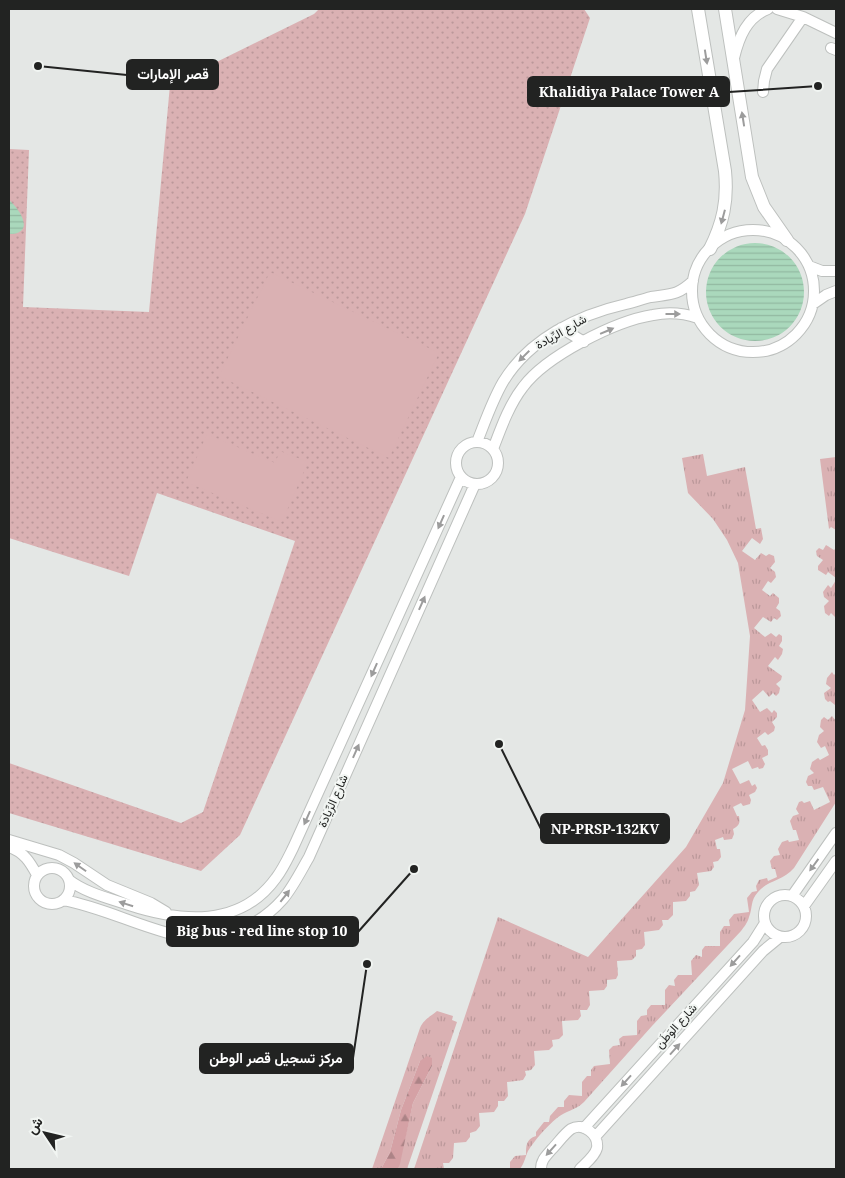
<svg xmlns="http://www.w3.org/2000/svg" width="845" height="1178" viewBox="0 0 845 1178" font-family="'Noto Serif',Vazirmatn,serif">
  <style>
    .grass { fill: url(#grass-tufts) }
    .forest { fill: url(#forest-firs) }
    .park { fill: url(#park-dots) }
    .pitch { fill: #dab1b3 }
    .water { fill: url(#water-rules) }
    .lines { fill: none; stroke-linecap: round; stroke-linejoin: round }
    .minor-casing { stroke: #bdc0be; stroke-width: 12 }
    .tertiary-casing { stroke: #bdc0be; stroke-width: 14 }
    .minor { stroke: #fff; stroke-width: 10 }
    .tertiary { stroke: #fff; stroke-width: 12 }
    .oneway { fill: #9c9c9c }
    .labels { text-anchor: middle; stroke-width: 4; stroke-linejoin: round; paint-order: stroke }
    .street-label { font-size: 12px; fill: #222322; stroke: #f1f5f2 }
    .leader { fill: none; stroke: #222322; stroke-width: 2 }
    .callout-dot { fill: #222322; stroke: #f1f5f2; stroke-width: 2 }
    .callout { fill: #222322; stroke: #222322; stroke-width: 2 }
    .callout-label { font-size: 14px; text-anchor: middle; font-weight: bold; fill: #fff }
  </style>
  <defs>
    <pattern id="grass-tufts" width="24" height="20" patternUnits="userSpaceOnUse" patternTransform="scale(1.25)"><rect width="24" height="20" fill="#dab1b3"/><path d="M3 7l-1-3M5 7V3M7 7l1-3M15 17l-1-3M17 17v-4M19 17l1-3" fill="none" stroke="#bb989a"/></pattern>
    <pattern id="forest-firs" width="22" height="20" patternUnits="userSpaceOnUse" patternTransform="scale(1.25)"><rect width="22" height="20" fill="#d5a1a5"/><path d="M5 1l3.5 6h-7zM16 11l3.5 6h-7z" fill="#ac8386"/></pattern>
    <pattern id="park-dots" width="8" height="8" patternUnits="userSpaceOnUse" patternTransform="scale(1.25)"><rect width="8" height="8" fill="#dab1b3"/><path d="M2 2h.1M6 6h.1" fill="none" stroke="#bb989a" stroke-width="1.8" stroke-linecap="round"/></pattern>
    <pattern id="water-rules" width="6" height="5" patternUnits="userSpaceOnUse" patternTransform="scale(1.25)"><rect width="6" height="5" fill="#aad8bc"/><path d="M0 2.5h6" fill="none" stroke="#92b9a1"/></pattern>
  </defs>
  <rect width="100%" height="100%" fill="#e4e7e5"/>
  <path class="grass" d="M703 454 707 476 745 467 756 529 761 528 763 539 760 544 752 538 742 551 755 560 761 553 766 556 769 554 774 556 775 562 770 568 775 572 776 577 771 583 768 581 762 590 770 596 773 593 779 598V603L776 608 780 611 781 616 777 620 774 618 771 622 763 617 754 628 765 637 771 633 776 637 779 634 782 636V641L779 646 783 649 782 654 778 660 775 657 768 666 782 676 781 680 776 684 780 688 779 693 776 696 773 693 769 697 763 690 752 700 760 712 767 708 772 713 774 710 777 713V717L772 722 775 727 774 731 768 735 765 732 757 738 762 746 765 745 768 750V755L762 758 765 764 763 768 759 769 758 767 752 769 748 761 732 769 740 784 749 780 752 786 755 784 757 788 755 792 749 795 751 800 750 804 743 806 741 803 733 807 737 816H739C740 823 740 825 733 829L734 834 732 839 724 840 723 837 715 840 717 849H720L721 857 718 861 713 862 714 867 711 871 697 873 699 885 695 891 690 892V896L686 901 673 902V915L668 920H662L663 925 659 930 644 932 645 945 642 949 636 950V956L632 960 617 961 618 975 616 979 607 980V986L604 990 589 991 590 1005 587 1010H580L581 1016 578 1020 562 1021 563 1035 559 1039 552 1040 553 1046 549 1050 534 1051 535 1065 531 1070 525 1071 526 1075 523 1080 507 1082 508 1096 504 1101H498V1106L494 1112 479 1113 480 1126 476 1131 470 1133V1137L466 1142 454 1143 453 1158 449 1163H443L444 1169H414L498 917 588 957 686 847 723 783 745 710 750 636 738 563 727 540 713 519 688 493 682 458Z
    M836 457V530L831 527 829 529 820 459Z
    M826 545 834 550 836 548V578L828 572 826 575 818 570V566L823 560 817 556 816 551 819 548 823 550Z
    M836 580V616L835 617 831 613 829 616 825 613 824 606 829 601 824 597 823 592 828 585 831 588Z
    M832 672 834 675 836 673V704L835 705 830 701 828 702 825 699 824 693 831 688 826 684 827 678Z
    M832 716 836 721V802L794 868C783 881 768 880 758 892 750 901 753 907 749 917 748 922 744 927 741 931L652 1026 584 1102C576 1110 565 1111 557 1118 546 1127 535 1140 528 1151 525 1158 524 1164 520 1169H503L510 1168V1162L515 1156 526 1155C526 1146 526 1139 536 1136V1132L544 1122H549L550 1116 558 1107H564V1101L569 1095 582 1096V1082L587 1076H591V1070L594 1066 610 1064 609 1050 613 1046 620 1045 619 1039 623 1036 637 1035V1021L641 1016 647 1015V1010L651 1005H665V990L669 985 675 986 674 980 678 975H692L691 961 696 955 702 957V950L705 946H720V932L724 926H730L729 920 734 914 749 912 747 898 752 892 757 891 756 886 759 880 767 878 768 881 777 877 775 869H772L770 861 774 856 780 855 778 849 782 842 788 840 789 842 799 840 796 830H793L790 821 793 816 799 814 796 809 799 802 802 801 804 803 810 801 814 810 830 802 823 787 814 790 812 786H808L806 782 808 776 814 773 810 769 812 762 818 758 820 760 829 755 825 746 821 748 817 742 819 735 824 731 820 727 821 720 824 717 828 720Z
    M437 1011 453 1016 452 1020 457 1022 407 1169H398L413 1103 432 1066 420 1061 401 1110 390 1152 381 1169H372L420 1028C424 1019 430 1017 437 1011Z"/>
  <path class="forest" d="M427 1056 432 1058V1066L413 1103 400 1164 398 1169H381L390 1152 401 1110 420 1061Z"/>
  <path class="park" d="M319 9H584L590 18 525 214 240 835 201 871 9 813V763L181 823 203 812 295 541 157 493 129 576 9 538V149L29 150 23 307 149 312 170 85 314 14Z"/>
  <path class="pitch" d="M270 272 439 353 389 458 219 376Z
    M207 434 275 463 280 451 308 462 282 522 186 482Z"/>
  <path class="water" d="M9 200C20 209 36 234 9 234Z
    M706 292a49 49 0 1 1 98 0a49 49 0 1 1-98 0Z"/>
  <g class="lines">
    <defs>
      <path id="minor" d="M777 9 803 17 836 33
        M831 48 836 50
        M734 58C739 37 747 17 768 9
        M763 92 764 81 767 69 803 17
        M692 291a61 61 0 1 1 122 0a61 61 0 1 1-122 0Z
        M809 266 822 271H836
        M813 304 826 295 836 291
        M561 328 584 342
        M456 463a21 21 0 1 1 42 0a21 21 0 1 1-42 0Z
        M477 442C485 422 492 401 503 382 529 339 578 315 626 304 634 302 643 299 651 297 670 294 677 296 693 281
        M493 449C501 428 509 405 523 387 546 356 615 321 653 315 668 312 683 313 698 318
        M9 840 59 855 74 863 107 885 151 903 166 912
        M9 847C24 852 30 862 37 875
        M34 886a18 18 0 1 1 36 0a18 18 0 1 1-36 0Z
        M69 880C86 893 108 898 129 905 181 922 240 928 276 878 283 869 288 858 293 848L461 477
        M764 916a21 21 0 1 1 42 0a21 21 0 1 1-42 0Z
        M792 896 836 833
        M63 900C102 907 137 926 176 935 215 944 257 929 283 899 293 887 301 871 309 857L475 484
        M804 906 836 861
        M584 1128 753 942 765 923
        M595 1137 763 951 780 937
        M541 1169C541 1160 546 1156 552 1149 558 1143 564 1134 571 1129 583 1122 599 1134 597 1148 595 1156 586 1163 580 1169"/>
      <path id="tertiary" d="M698 9 725 171C728 201 723 223 710 249
        M725 9 752 177 764 207 787 240"/>
    </defs>
    <use href="#minor" class="minor-casing"/>
    <use href="#tertiary" class="tertiary-casing"/>
    <use href="#minor" class="minor"/>
    <use href="#tertiary" class="tertiary"/>
  </g>
  <defs><path id="oneway-solid" d="M-6-.8H1V-3.2L6.5 0L1 3.2V.8H-6Z" transform="scale(1.25)"/></defs>
  <g class="oneway">
    <use href="#oneway-solid" transform="translate(706 57) rotate(81)"/>
    <use href="#oneway-solid" transform="translate(743 119) rotate(-99)"/>
    <use href="#oneway-solid" transform="translate(723 217) rotate(105)"/>
    <use href="#oneway-solid" transform="translate(673 314)"/>
    <use href="#oneway-solid" transform="translate(607 331) rotate(-23)"/>
    <use href="#oneway-solid" transform="translate(524 356) rotate(135)"/>
    <use href="#oneway-solid" transform="translate(441 522) rotate(114)"/>
    <use href="#oneway-solid" transform="translate(422 603) rotate(-66)"/>
    <use href="#oneway-solid" transform="translate(374 670) rotate(114)"/>
    <use href="#oneway-solid" transform="translate(356 751) rotate(-66)"/>
    <use href="#oneway-solid" transform="translate(307 818) rotate(114)"/>
    <use href="#oneway-solid" transform="translate(814 865) rotate(126)"/>
    <use href="#oneway-solid" transform="translate(80 867) rotate(-145)"/>
    <use href="#oneway-solid" transform="translate(285 896) rotate(-52)"/>
    <use href="#oneway-solid" transform="translate(126 904) rotate(-162)"/>
    <use href="#oneway-solid" transform="translate(735 961) rotate(132)"/>
    <use href="#oneway-solid" transform="translate(675 1049) rotate(-48)"/>
    <use href="#oneway-solid" transform="translate(626 1081) rotate(132)"/>
    <use href="#oneway-solid" transform="translate(551 1150) rotate(132)"/>
  </g>
  <g class="labels">
    <g class="street-label">
      <text transform="translate(561 332) rotate(-30)" y="4">شارع الرِّيادة</text>
      <text transform="translate(333 801) rotate(-66)" y="4">شارع الرِّيادة</text>
      <text transform="translate(676 1026) rotate(-48)" y="4">شارع الوَطَن</text>
    </g>
  </g>
  <path class="leader" d="M38 66L127 75M818 86L729 92M499 744L541 829M414 869L358 932M367 964L353 1058"/>
  <g class="callout-dot">
    <circle cx="38" cy="66" r="5"/>
    <circle cx="818" cy="86" r="5"/>
    <circle cx="499" cy="744" r="5"/>
    <circle cx="414" cy="869" r="5"/>
    <circle cx="367" cy="964" r="5"/>
  </g>
  <g class="callout">
    <rect x="127" y="60" width="91" height="29" rx="5"/>
    <rect x="528" y="77" width="201" height="29" rx="5"/>
    <rect x="541" y="814" width="128" height="29" rx="5"/>
    <rect x="167" y="917" width="191" height="29" rx="5"/>
    <rect x="200" y="1044" width="153" height="29" rx="5"/>
  </g>
  <g class="callout-label">
    <text x="173" y="79">قصر الإمارات</text>
    <text x="629" y="97">Khalidiya Palace Tower A</text>
    <text x="605" y="834">NP-PRSP-132KV</text>
    <text x="262" y="936">Big bus - red line stop 10</text>
    <text x="276" y="1063">مركز تسجيل قصر الوطن</text>
  </g>
  <rect width="845" height="1178" fill="none" stroke="#222322" stroke-width="20"/>
  <g transform="translate(45 1133) rotate(305)" stroke="#f1f5f2" stroke-width="4" paint-order="stroke">
  <path d="M0-4L9 19L0 12L-9 19Z" fill="#222322"/>
  <text y="-8" font-size="14" font-weight="bold" text-anchor="middle" fill="#222322">ش</text>
  </g>
</svg>
